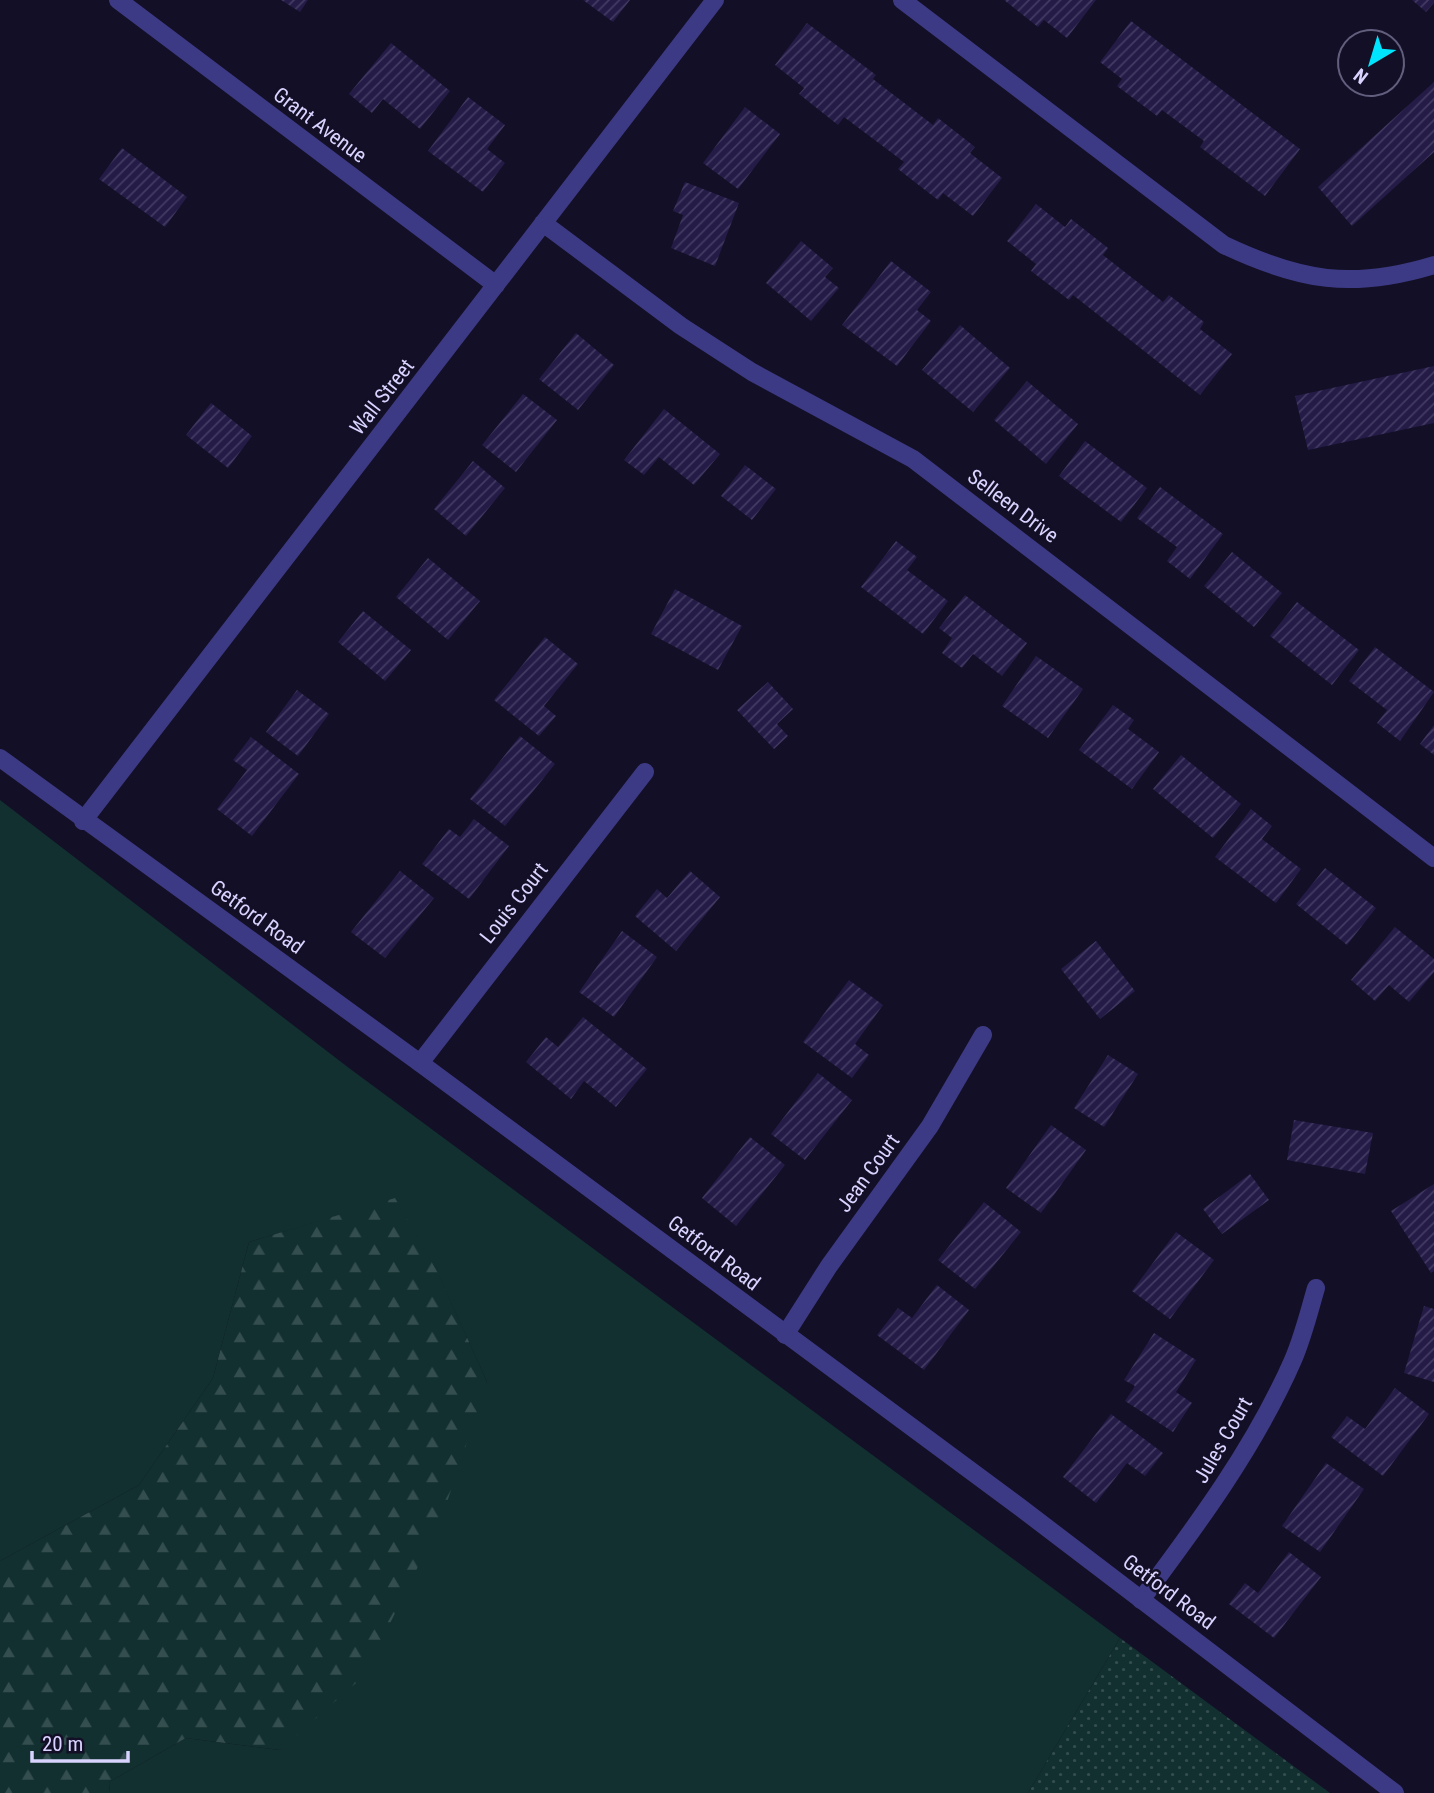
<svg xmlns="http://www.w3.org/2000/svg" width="1434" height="1793" viewBox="0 0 1434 1793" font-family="'Roboto Condensed',sans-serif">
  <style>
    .grass { fill: #12302f }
    .forest { fill: url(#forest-firs) }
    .park { fill: url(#park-dots) }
    .building { fill: url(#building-hatch) }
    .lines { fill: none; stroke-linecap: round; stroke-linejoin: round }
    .service { stroke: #3d3a85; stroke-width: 18 }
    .minor { stroke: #3d3a85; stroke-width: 18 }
    .tertiary { stroke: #3d3a85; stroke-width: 18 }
    .labels { text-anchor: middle; stroke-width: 5; stroke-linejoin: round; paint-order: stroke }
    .street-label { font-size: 21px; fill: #d9d4ff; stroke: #130f26 }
  </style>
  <defs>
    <pattern id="forest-firs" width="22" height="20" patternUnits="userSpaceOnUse" patternTransform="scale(1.75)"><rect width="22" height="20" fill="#12302f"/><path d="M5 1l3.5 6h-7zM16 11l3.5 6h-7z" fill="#344d4e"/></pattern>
    <pattern id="park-dots" width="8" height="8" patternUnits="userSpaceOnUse" patternTransform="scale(1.75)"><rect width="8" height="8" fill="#12302f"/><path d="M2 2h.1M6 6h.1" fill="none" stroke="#344d4e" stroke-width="1.8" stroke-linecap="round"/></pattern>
    <pattern id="building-hatch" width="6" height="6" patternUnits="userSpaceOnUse" patternTransform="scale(1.75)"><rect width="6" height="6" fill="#241b47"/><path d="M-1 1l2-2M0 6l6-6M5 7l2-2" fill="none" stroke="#433b63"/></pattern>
  </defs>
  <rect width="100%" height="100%" fill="#130f26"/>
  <path class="grass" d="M0 800 349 1068 1120 1638 1028 1793H110L109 1782 186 1738 280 1750 487 1382 439 1276 395 1199 249 1242 213 1378 139 1485 0 1561Z"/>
  <path class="forest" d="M395 1198 439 1275 487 1382 441 1520 364 1676 280 1750 186 1738 109 1782 110 1793H0V1561L139 1485 213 1378 249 1242Z"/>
  <path class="park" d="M1120 1638 1330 1793H1028Z"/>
  <path class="building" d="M281 0H308L300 12Z
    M583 0H630L613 22Z
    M1004 0H1096L1067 38 1044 20 1038 27Z
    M1412 0H1434V3L1426 12Z
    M1131 21 1300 149 1265 196 1200 147 1204 141 1162 110 1157 116 1117 86 1122 79 1100 62Z
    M807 23 876 75 873 79 933 125 938 118 975 147 970 153 1002 178 973 216 943 193 938 200 898 169 904 162 844 117 838 125 799 94 804 88 775 65Z
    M391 43 450 91 420 129 383 99 372 113 349 94Z
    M1434 82V152L1352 226 1318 187Z
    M468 97 505 125 487 149 505 163 483 192 428 151Z
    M745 107 780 134 738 189 703 163Z
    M122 148 187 197 165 227 99 179Z
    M685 182 739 203 715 266 671 248 683 215 673 211Z
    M1036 204 1065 227 1071 219 1108 248 1103 255 1163 302 1169 295 1204 322 1200 329 1232 354 1200 395 1073 295 1069 300 1031 271 1036 264 1007 241Z
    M801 241 833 268 825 277 839 288 811 321 766 283Z
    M891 261 931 292 917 310 931 321 897 366 842 325Z
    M960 325 1010 368 973 412 922 370Z
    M576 333 614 365 578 410 539 379Z
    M1434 366V423L1308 450 1295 396Z
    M1027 381 1078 424 1046 464 994 420Z
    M523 394 557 420 516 472 482 445Z
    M211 403 252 436 228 468 186 435Z
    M664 409 720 454 694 485 659 457 644 475 624 460Z
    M1085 441 1147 488 1121 522 1059 476Z
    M473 461 505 488 466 536 434 509Z
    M745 465 776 489 752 520 721 496Z
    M1160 487 1223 534 1190 579 1167 561 1177 547 1137 518Z
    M896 541 917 557 907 570 948 601 923 634 861 587Z
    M1232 552 1282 593 1254 627 1204 586Z
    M428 558 480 601 448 640 396 597Z
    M675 589 742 626 718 670 651 634Z
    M965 595 1027 643 1002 676 973 654 962 668 942 653 952 638 939 628Z
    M1297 602 1359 650 1332 685 1270 636Z
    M363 611 411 650 385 681 338 642Z
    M545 637 578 664 544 706 556 716 539 736 494 700Z
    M1375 647 1434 692 1400 741 1377 723 1387 710 1349 681Z
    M1036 656 1083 689 1048 738 1002 706Z
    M768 682 793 709 777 724 788 736 774 749 737 710Z
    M297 690 329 714 298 756 266 732Z
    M1113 705 1134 720 1128 729 1159 752 1132 789 1079 750Z
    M1434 725V755L1420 744Z
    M520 736 555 764 505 826 470 799Z
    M251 737 299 774 252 836 217 809 247 770 233 760Z
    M1181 755 1241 804 1213 838 1153 789Z
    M1251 809 1272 826 1262 839 1301 869 1276 903 1215 857Z
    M474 819 509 846 469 899 422 864 449 829 460 837Z
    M1325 868 1376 908 1347 945 1296 904Z
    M400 871 434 898 385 958 351 932Z
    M690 871 720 897 676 951 635 916 657 889 667 898Z
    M1395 927 1434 959V972L1409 1002 1389 985 1375 1001 1351 980Z
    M622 931 657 957 614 1017 579 992Z
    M1096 941 1135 991 1100 1019 1061 969Z
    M849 980 883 1005 855 1044 869 1055 852 1078 803 1042Z
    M583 1017 647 1069 616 1107 584 1081 571 1099 526 1062 546 1037 558 1047Z
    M1108 1055 1138 1074 1104 1127 1074 1108Z
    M818 1073 852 1100 805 1160 771 1134Z
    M1294 1120 1373 1133 1365 1174 1287 1160Z
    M1051 1125 1086 1150 1041 1213 1006 1188Z
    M750 1137 785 1165 736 1226 702 1198Z
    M1250 1174 1269 1200 1222 1234 1203 1209Z
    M1434 1184V1271L1431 1273 1391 1211Z
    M984 1202 1021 1232 975 1289 938 1260Z
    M1176 1232 1214 1260 1170 1319 1132 1291Z
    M937 1285 969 1310 924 1370 877 1335 898 1308 912 1318Z
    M1424 1306 1434 1309V1382L1404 1373Z
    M1154 1333 1196 1360 1176 1392 1192 1403 1173 1432 1125 1401 1135 1386 1124 1380Z
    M1395 1388 1429 1414 1383 1476 1331 1437 1347 1416 1365 1429Z
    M1111 1414 1163 1453 1145 1476 1127 1463 1096 1503 1063 1477Z
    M1326 1463 1364 1489 1320 1552 1282 1526Z
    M1289 1552 1321 1577 1274 1638 1229 1604 1245 1583 1258 1593Z"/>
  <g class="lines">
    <path class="service" d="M902 0 1224 245C1300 281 1352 290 1434 265"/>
    <path class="minor" d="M118 0 496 285
      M543 223 681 326 752 372 913 459 1434 858
      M83 821 715 0
      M420 1063 645 772
      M785 1335 829 1266 930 1126 983 1035
      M1141 1600C1197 1525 1255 1447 1293 1360 1303 1337 1309 1312 1316 1288"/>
    <path class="tertiary" d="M0 758 420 1063 1021 1508 1395 1793"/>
  </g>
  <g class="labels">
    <g class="street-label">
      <text transform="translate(320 125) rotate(37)" y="7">Grant Avenue</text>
      <text transform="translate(382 397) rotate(-52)" y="7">Wall Street</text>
      <text transform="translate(1013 506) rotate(37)" y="7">Selleen Drive</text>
      <text transform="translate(514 903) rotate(-52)" y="7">Louis Court</text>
      <text transform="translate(257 917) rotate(36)" y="7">Getford Road</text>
      <text transform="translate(868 1173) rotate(-54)" y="7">Jean Court</text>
      <text transform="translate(714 1253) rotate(37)" y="7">Getford Road</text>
      <text transform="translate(1223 1440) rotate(-60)" y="7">Jules Court</text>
      <text transform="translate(1169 1592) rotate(37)" y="7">Getford Road</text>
    </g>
  </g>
  <g transform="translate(1371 63) rotate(218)"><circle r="33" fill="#130f26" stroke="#625e7d" stroke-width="2"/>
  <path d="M0-5L12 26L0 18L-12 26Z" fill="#00e5ff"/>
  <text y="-10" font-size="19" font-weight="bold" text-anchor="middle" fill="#d9d4ff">N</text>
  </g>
  <path d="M32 1751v10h96v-10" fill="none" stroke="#d9d4ff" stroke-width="3.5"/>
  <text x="42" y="1751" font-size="21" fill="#d9d4ff" stroke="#130f26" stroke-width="5" paint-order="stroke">20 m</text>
</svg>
